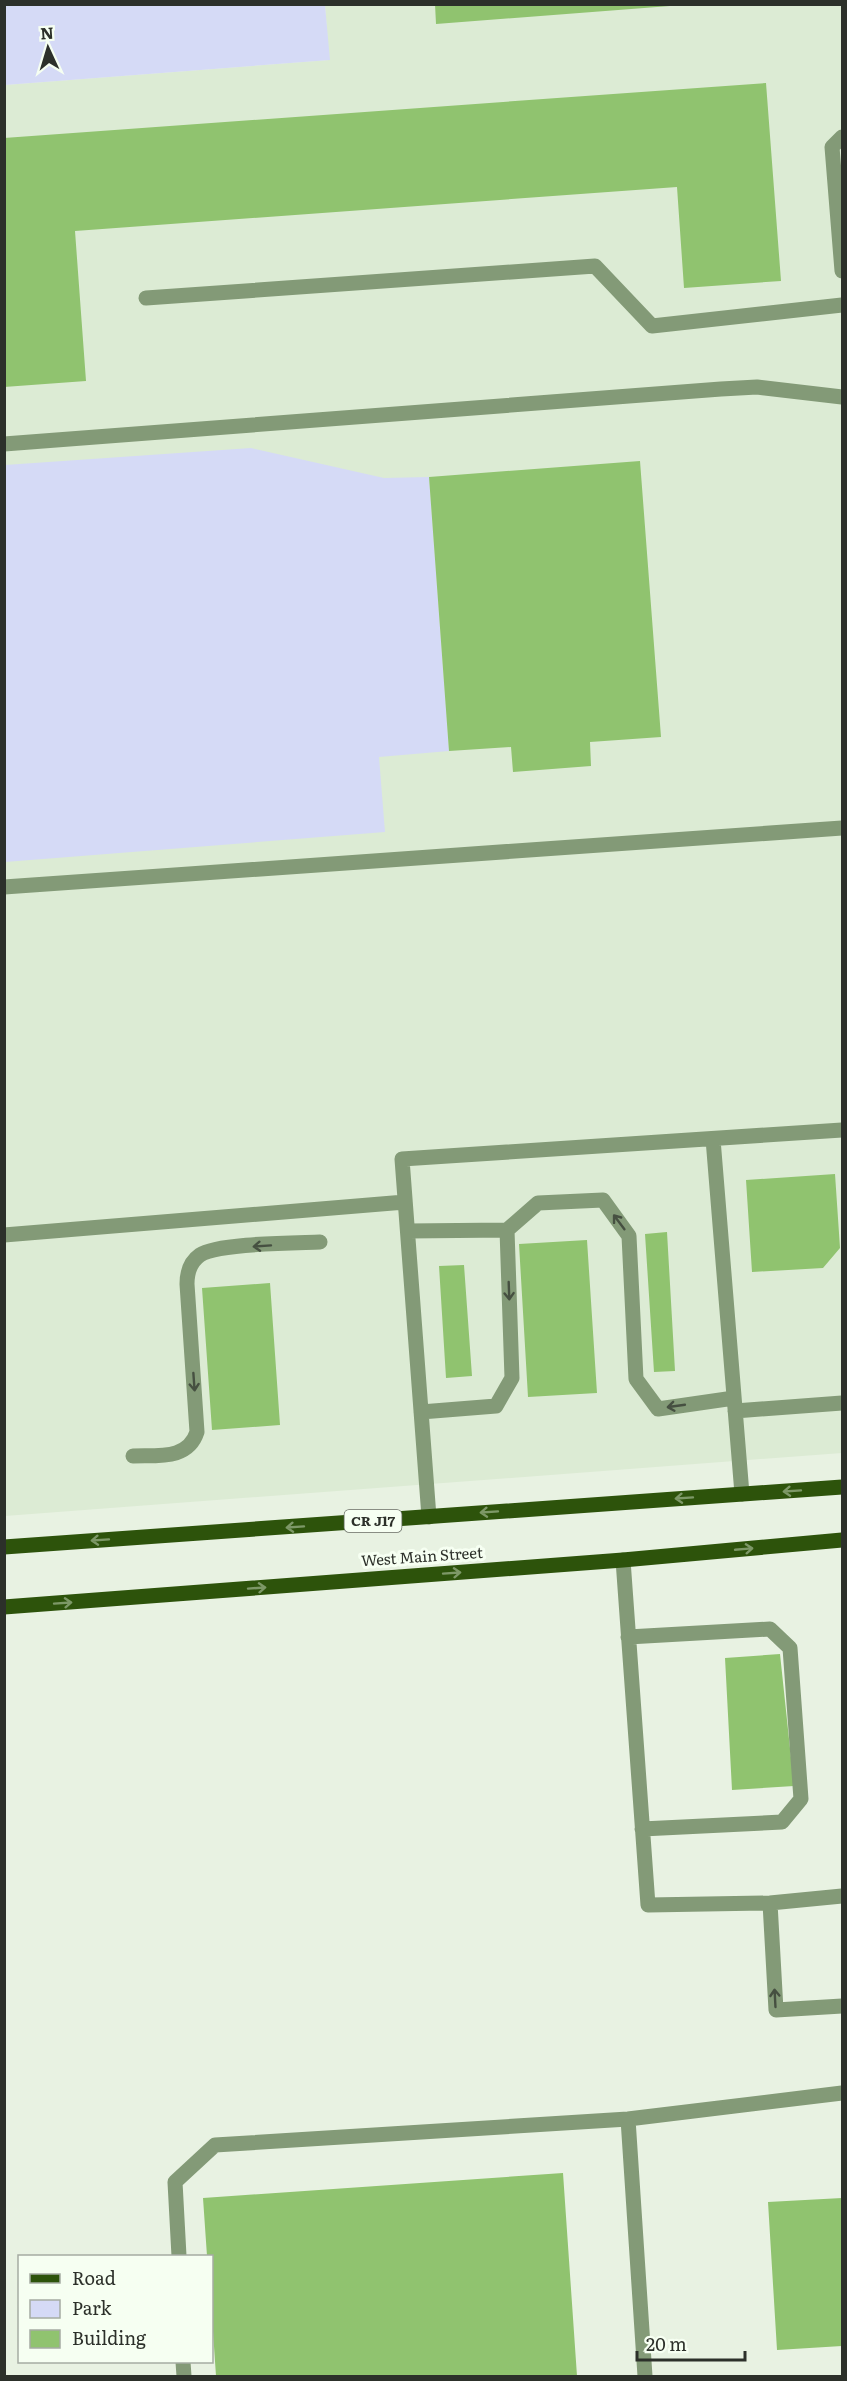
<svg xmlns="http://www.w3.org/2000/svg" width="847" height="2381" viewBox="0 0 847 2381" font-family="Literata,serif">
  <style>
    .built { fill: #dcebd4 }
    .green { fill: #d5daf6 }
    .building { fill: #90c36f }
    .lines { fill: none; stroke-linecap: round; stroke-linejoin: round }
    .minor { stroke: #839a77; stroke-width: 15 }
    .major { stroke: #2d530b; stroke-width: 15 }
    .oneway { stroke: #465041 }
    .oneway2 { stroke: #7d9867 }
    .labels { text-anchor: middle; stroke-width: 6; stroke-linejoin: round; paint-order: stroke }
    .shield { fill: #f6fff2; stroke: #696e66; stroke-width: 1.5 }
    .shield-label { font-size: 14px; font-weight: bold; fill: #2c302a }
    .street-label { font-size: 15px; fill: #2c302a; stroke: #f6fff2 }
  </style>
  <rect width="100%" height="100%" fill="#e8f2e2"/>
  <path class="built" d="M325 5H842V1453L5 1516V85L329 60Z"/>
  <path class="green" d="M5 4 325 5 330 60 5 85Z
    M251 448 384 478 429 477 449 751 379 757 385 832 5 862V465Z"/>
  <path class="building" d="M435 4H670V6L436 24Z
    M766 83 781 281 684 288 677 187 75 231 86 381 4 387V138Z
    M640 461 661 737 590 742 591 766 513 772 511 747 449 751 429 477Z
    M835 1174 840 1248 823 1268 752 1272 746 1180Z
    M667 1232 675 1371 654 1372 645 1234Z
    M587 1240 597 1393 528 1397 519 1244Z
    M464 1265 472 1376 446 1378 439 1266Z
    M270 1283 280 1425 212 1430 202 1288Z
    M780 1654 794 1786 732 1790 725 1658Z
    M563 2173 577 2376H216L212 2317V2256H207L203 2198Z
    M842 2198V2346L777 2350 768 2202Z"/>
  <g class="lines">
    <path class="minor" d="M842 137 832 147 842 271
      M146 298 595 266 652 326 842 305
      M4 444 721 389 757 387 842 397
      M4 887 842 828
      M713 1139 742 1494
      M408 1231 507 1230
      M4 1235 405 1202
      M735 1411 842 1403
      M421 1412 496 1406 512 1378 507 1230 538 1203 603 1200 629 1236 636 1379 658 1409 734 1398
      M133 1456C158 1455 188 1460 197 1432L187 1284C187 1273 190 1262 200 1255 217 1243 296 1243 320 1242
      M429 1517 402 1159 842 1130
      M623 1560 648 1905 770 1903 842 1896
      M628 1637 770 1629 790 1648 801 1799 782 1822 642 1829
      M770 1903 776 2010 842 2006
      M628 2119 645 2376
      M179 2256 175 2182 215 2145 628 2119 842 2093
      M183 2362 184 2376"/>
    <path class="major" d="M4 1547 842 1487
      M4 1607 623 1560 842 1540"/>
  </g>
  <defs><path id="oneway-shaft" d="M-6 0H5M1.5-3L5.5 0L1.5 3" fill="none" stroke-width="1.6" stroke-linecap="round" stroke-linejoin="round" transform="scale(1.5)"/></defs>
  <g class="oneway">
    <use href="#oneway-shaft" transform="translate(619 1222) rotate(-127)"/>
    <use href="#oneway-shaft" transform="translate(262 1246) rotate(176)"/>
    <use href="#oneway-shaft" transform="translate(509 1291) rotate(88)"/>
    <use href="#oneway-shaft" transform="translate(194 1382) rotate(86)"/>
    <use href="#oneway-shaft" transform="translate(676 1406) rotate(172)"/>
    <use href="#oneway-shaft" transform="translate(775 1998) rotate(-93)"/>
  </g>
  <g class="oneway2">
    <use href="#oneway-shaft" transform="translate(792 1491) rotate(176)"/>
    <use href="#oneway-shaft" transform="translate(684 1498) rotate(176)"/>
    <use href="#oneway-shaft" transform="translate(489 1512) rotate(176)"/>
    <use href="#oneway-shaft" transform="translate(295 1527) rotate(176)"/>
    <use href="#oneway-shaft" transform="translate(100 1540) rotate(176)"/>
    <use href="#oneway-shaft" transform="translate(744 1549) rotate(-5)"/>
    <use href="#oneway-shaft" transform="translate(452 1573) rotate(-4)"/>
    <use href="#oneway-shaft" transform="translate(257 1588) rotate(-4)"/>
    <use href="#oneway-shaft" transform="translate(63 1603) rotate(-4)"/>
  </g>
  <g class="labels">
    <rect class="shield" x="344.5" y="1510" width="57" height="22" rx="4.5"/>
    <g class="shield-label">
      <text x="373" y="1526">CR J17</text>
    </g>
    <g class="street-label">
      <text transform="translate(422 1557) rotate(-4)" y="5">West Main Street</text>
    </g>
  </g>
  <rect width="847" height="2381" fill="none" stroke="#2c302a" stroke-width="12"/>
  <rect x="18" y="2255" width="195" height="108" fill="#f6fff2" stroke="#a5aca2" stroke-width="1.5"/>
  <rect x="30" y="2274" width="30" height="9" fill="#2d530b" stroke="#a5aca2" stroke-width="1.5"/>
  <text x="72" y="2285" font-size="18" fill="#2c302a">Road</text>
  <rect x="30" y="2300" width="30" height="18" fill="#d5daf6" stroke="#a5aca2" stroke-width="1.5"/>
  <text x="72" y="2315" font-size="18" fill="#2c302a">Park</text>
  <rect x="30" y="2330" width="30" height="18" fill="#90c36f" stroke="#a5aca2" stroke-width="1.5"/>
  <text x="72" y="2345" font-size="18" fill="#2c302a">Building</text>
  <g transform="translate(48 48) rotate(356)" stroke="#f6fff2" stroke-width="4.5" paint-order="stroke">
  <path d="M0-4.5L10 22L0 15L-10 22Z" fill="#2c302a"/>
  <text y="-9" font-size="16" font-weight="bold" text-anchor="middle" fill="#2c302a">N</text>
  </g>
  <path d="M637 2351v9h108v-9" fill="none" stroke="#2c302a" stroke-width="3"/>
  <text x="646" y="2351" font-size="18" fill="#2c302a" stroke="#f6fff2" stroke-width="4.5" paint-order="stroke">20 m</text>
</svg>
